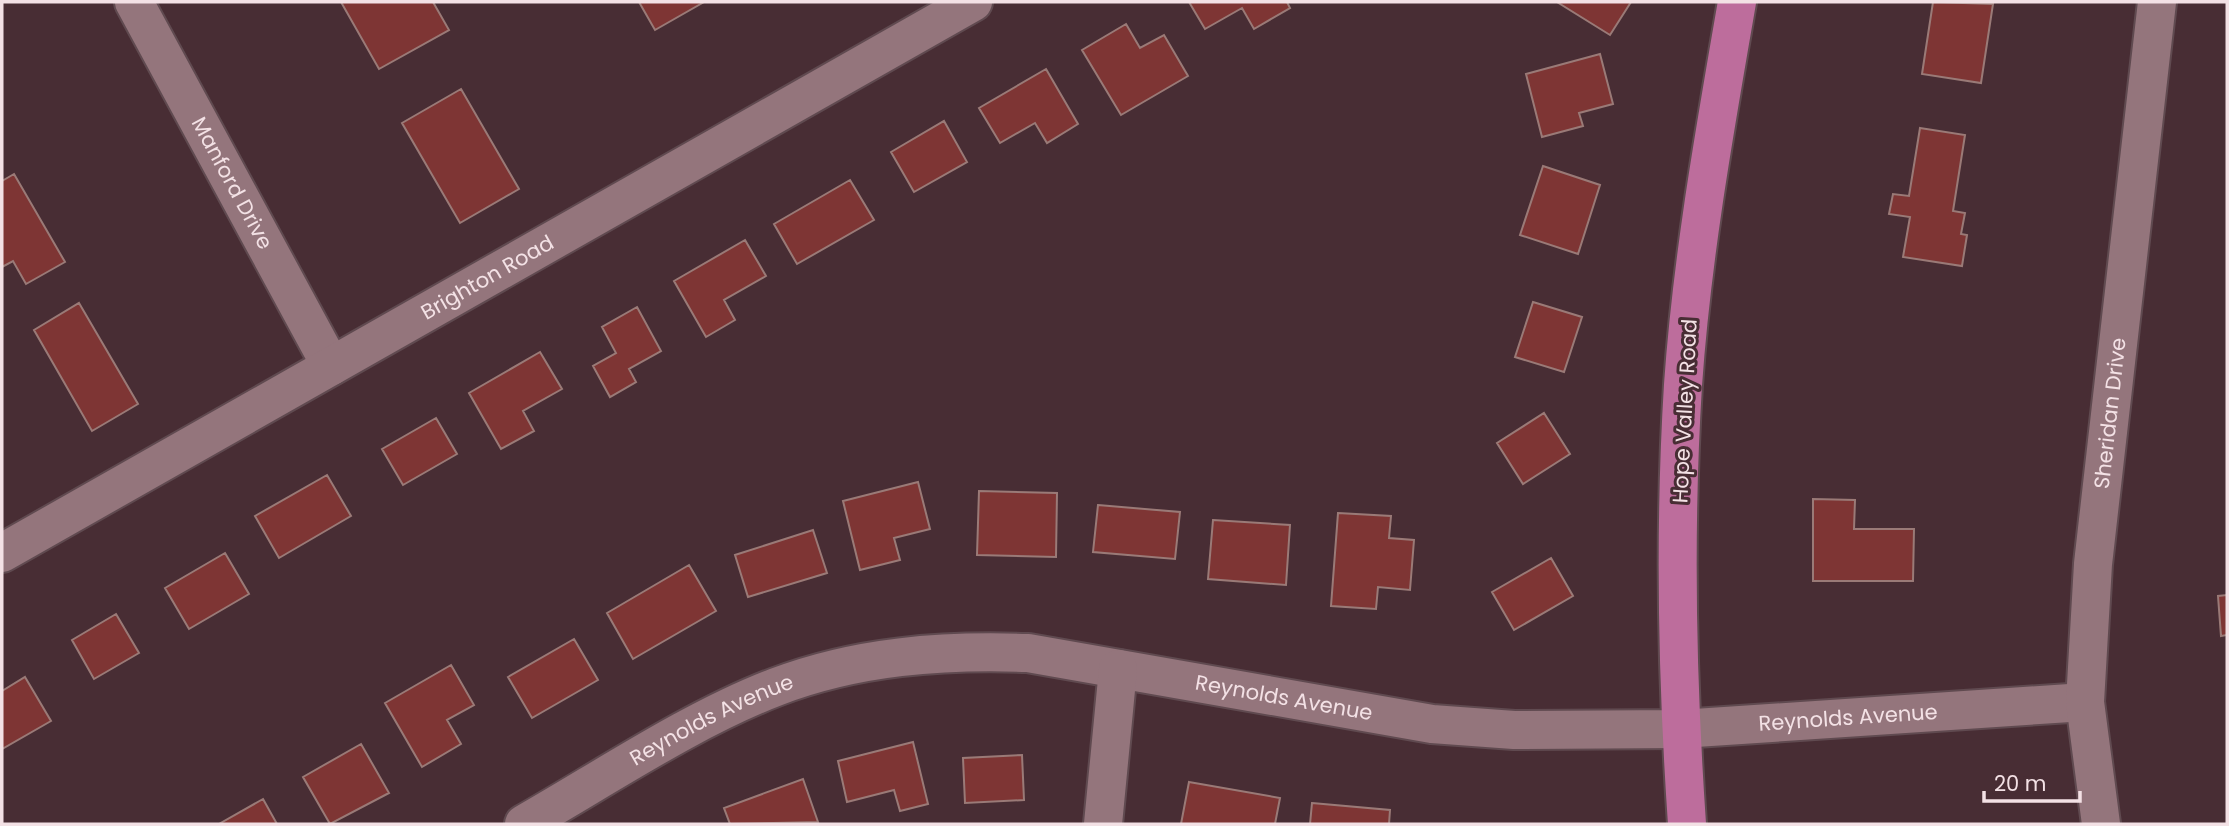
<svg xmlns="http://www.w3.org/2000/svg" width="2229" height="826" viewBox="0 0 2229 826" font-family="Poppins,sans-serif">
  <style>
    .building { fill: #7e3534; stroke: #9a7a77; stroke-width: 2 }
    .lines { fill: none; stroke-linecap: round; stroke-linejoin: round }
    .minor-casing { stroke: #604a50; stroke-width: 42 }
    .major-casing { stroke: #604a50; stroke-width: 42 }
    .minor { stroke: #94757c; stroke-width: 38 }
    .major { stroke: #bd6d9c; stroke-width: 38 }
    .labels { text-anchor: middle; stroke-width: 6; stroke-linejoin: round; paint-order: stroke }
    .street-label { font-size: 21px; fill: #f3e1e5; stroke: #482d34 }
  </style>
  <rect width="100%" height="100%" fill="#482d34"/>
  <path class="building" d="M341 2H433L449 30 379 69Z
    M639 2H704L655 30Z
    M1189 2H1287L1290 8 1254 29 1242 8 1205 29Z
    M1557 2H1631L1610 35Z
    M1933 2 1993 4 1981 83 1922 74Z
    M1126 24 1140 48 1164 35 1188 76 1121 115 1082 50Z
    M1600 54 1613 104 1579 113 1583 126 1542 137 1526 74Z
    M1046 69 1078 124 1047 143 1035 123 1000 143 979 108Z
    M461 89 519 189 460 223 402 123Z
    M944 121 967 162 914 192 891 152Z
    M1920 128 1965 135 1953 211 1965 213 1961 234 1967 235 1962 266 1903 257 1910 217 1889 214 1893 194 1909 196Z
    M1543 166 1600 185 1578 254 1520 235Z
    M14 174 65 262 26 284 13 261 2 267V181Z
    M850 180 874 220 797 264 774 224Z
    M745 240 766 276 724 300 735 320 706 337 674 281Z
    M1533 302 1582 317 1564 372 1515 357Z
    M79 303 138 404 92 431 34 330Z
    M637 307 661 351 629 369 636 382 610 397 593 366 616 353 602 327Z
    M540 352 562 389 523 411 534 431 501 449 469 393Z
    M1544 413 1570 454 1523 484 1497 443Z
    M436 418 457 454 403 485 382 449Z
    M327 475 351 516 279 558 255 516Z
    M918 482 930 529 894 538 900 560 860 570 843 501Z
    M979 491 1057 493 1056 557 977 555Z
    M1813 499 1855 500 1854 529H1914L1913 581H1813Z
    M1098 505 1180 512 1175 559 1093 552Z
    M1338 513 1391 516 1389 538 1414 540 1410 590 1378 587 1376 609 1331 606Z
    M1213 520 1290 525 1286 585 1208 579Z
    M813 530 827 573 748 597 735 555Z
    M225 553 249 594 189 629 165 588Z
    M1551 558 1573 596 1514 630 1492 592Z
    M689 565 716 611 633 659 607 613Z
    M2227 595V635L2221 636 2218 596Z
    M116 614 139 653 94 679 72 640Z
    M574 639 598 680 532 718 508 677Z
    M451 665 474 705 447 720 461 744 422 767 385 703Z
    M25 677 51 721 2 749V691Z
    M913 742 928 804 900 811 894 790 847 802 838 761Z
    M361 744 389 793 330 824 303 777Z
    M1022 755 1024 800 965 803 963 758Z
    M803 779 818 822 730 824 724 808Z
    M1189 782 1280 798 1275 824H1181Z
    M263 799 277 824H219Z
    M1312 803 1390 810 1389 824H1310Z"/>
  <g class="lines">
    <defs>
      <g id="minor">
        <path id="s1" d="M134 2 331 366"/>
        <path id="s2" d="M2 553 973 2"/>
        <path id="s3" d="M524 824C603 779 692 719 776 687 857 656 942 650 1028 653L1432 724 1514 730 1680 729 2085 702"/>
        <path d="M1103 824 1118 669"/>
        <path id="s4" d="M2101 824 2085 702 2093 564 2157 2"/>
      </g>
      <path id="major" d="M1687 824C1677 679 1674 531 1683 385 1692 256 1715 129 1737 2"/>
    </defs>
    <use href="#minor" class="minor-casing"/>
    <use href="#major" class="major-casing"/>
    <use href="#minor" class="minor"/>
    <use href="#major" class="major"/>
  </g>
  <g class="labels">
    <g class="street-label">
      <text dy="7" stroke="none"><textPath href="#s1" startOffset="206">Manford Drive</textPath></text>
      <text dy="7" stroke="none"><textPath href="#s2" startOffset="558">Brighton Road</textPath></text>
      <text transform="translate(1685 411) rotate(-87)" y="7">Hope Valley Road</text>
      <text dy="7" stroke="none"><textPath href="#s4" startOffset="413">Sheridan Drive</textPath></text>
      <text dy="7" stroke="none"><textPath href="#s3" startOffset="803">Reynolds Avenue</textPath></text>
      <text dy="7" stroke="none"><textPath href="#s3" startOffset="1370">Reynolds Avenue</textPath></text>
      <text dy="7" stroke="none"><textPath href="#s3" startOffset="215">Reynolds Avenue</textPath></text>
    </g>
  </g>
  <rect width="2229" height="826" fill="none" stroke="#f3e1e5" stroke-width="7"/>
  <path d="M1984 791v10h96v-10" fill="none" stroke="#f3e1e5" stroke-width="3.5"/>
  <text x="1994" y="791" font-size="21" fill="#f3e1e5" stroke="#482d34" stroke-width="5" paint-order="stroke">20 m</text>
</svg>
